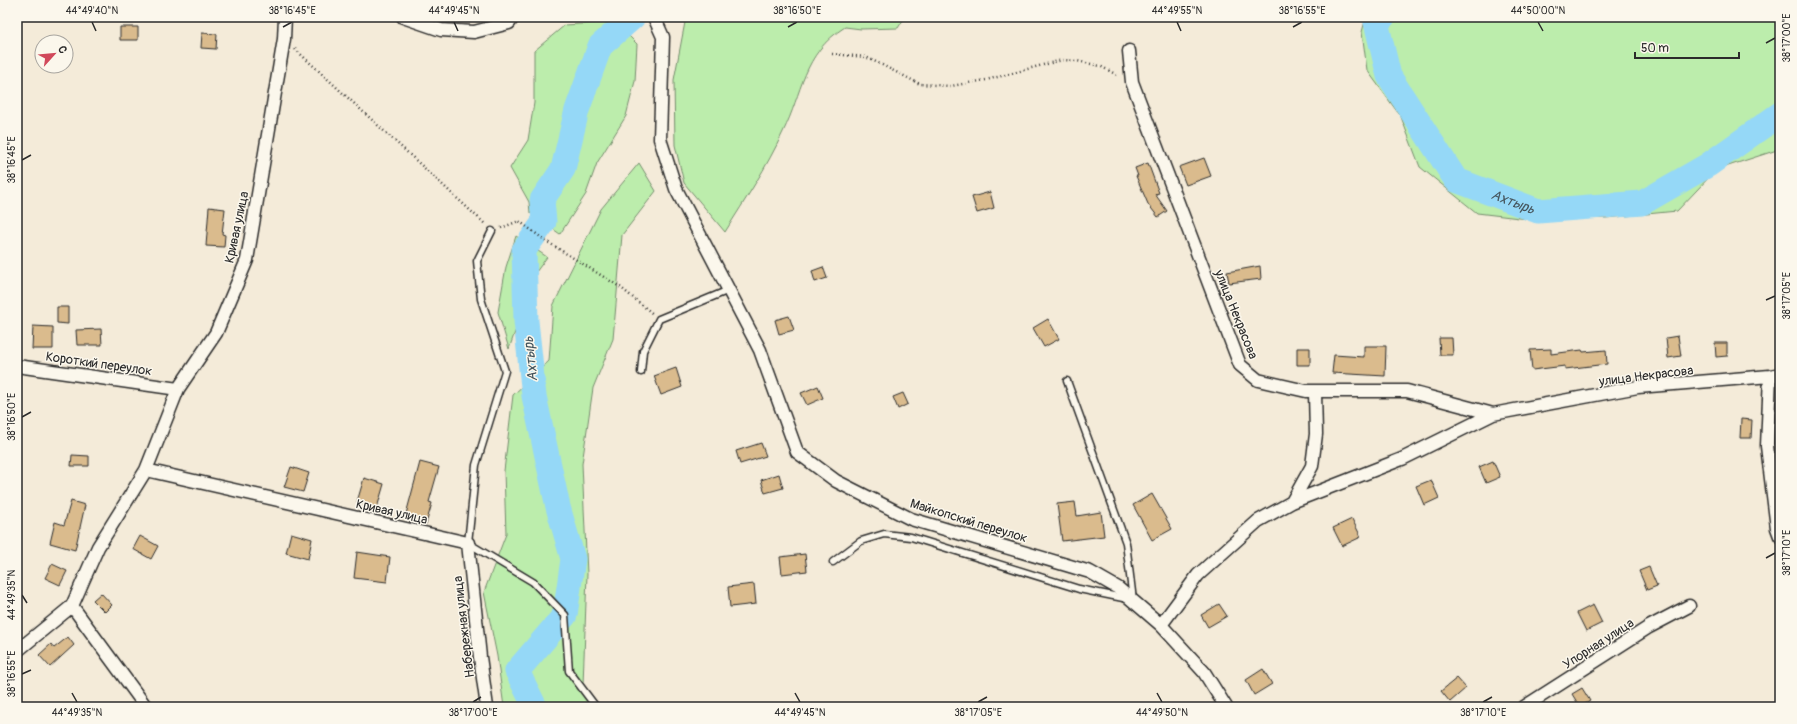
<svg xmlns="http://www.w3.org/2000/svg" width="1797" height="724" viewBox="0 0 1797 724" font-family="Pangolin,sans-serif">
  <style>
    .green { fill: #bcedac; stroke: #748c6c }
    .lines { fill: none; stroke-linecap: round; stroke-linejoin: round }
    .river { stroke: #95d8f7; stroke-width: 25 }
    .building { fill: #dabb8d; stroke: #2b2b2b }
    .lane-casing { stroke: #2b2b2b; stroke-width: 9 }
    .street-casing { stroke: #2b2b2b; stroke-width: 15 }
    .path { stroke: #2b2b2b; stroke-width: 2.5; stroke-dasharray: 1 3; stroke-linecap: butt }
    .lane { stroke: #fbf7ec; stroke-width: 6 }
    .street { stroke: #fbf7ec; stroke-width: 12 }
    .ticks { fill: none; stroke: #2b2b2b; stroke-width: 1.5 }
    .labels { text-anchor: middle; stroke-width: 3; stroke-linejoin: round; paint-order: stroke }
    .street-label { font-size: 13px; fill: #2b2b2b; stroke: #fbf7ec }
    .water-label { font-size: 14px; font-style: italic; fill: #46565e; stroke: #fbf7ec }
    .neatline { fill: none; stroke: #2b2b2b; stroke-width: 1.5 }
    .ticks-label { font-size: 10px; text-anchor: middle; fill: #2b2b2b }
  </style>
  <rect width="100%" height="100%" fill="#f4ebd9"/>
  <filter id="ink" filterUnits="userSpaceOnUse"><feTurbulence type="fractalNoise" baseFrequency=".025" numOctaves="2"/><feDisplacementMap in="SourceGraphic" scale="8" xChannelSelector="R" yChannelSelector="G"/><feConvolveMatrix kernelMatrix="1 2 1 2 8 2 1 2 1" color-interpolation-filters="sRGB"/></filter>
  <g filter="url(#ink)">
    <path class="green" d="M686 17H905L898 28 861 29 845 27C802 54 803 92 783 132 767 167 745 200 725 232L684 183 675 145 674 80Z
      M1366 17H1780V149L1716 170 1677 211 1606 218 1536 220 1477 213 1420 167 1401 117 1367 70 1362 32Z
      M615 22 637 44 635 81 626 116 597 163 586 194 560 234 530 213 529 202 510 168 528 140 534 103V51L565 25Z
      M639 163 656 191 622 235 613 339 593 388 582 464 587 574 583 685 592 707H504L497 656 484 592 506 534 504 471 513 395 549 361 553 306 601 209Z
      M516 236 547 257 536 272 509 349 498 312 506 267Z"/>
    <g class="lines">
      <g class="river">
        <path id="s1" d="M1383 17 1376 22 1389 76 1456 180 1538 211 1642 203 1708 165 1780 114"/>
        <path d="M535 707 517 671 565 615 573 559 558 507 534 396 526 321 524 250 544 222 542 200 563 169 577 110 600 46 633 17"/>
      </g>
    </g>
    <path class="building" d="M120 27H138V40H120Z
      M202 33 217 34 216 49 201 48Z
      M1204 158 1211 176 1186 185 1179 167Z
      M1148 163 1159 193 1155 194 1167 211 1158 217 1148 204 1136 176H1138L1135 168Z
      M990 192 994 208 977 213 972 197Z
      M209 207 225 209 222 234 225 235 224 247 206 246Z
      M1260 266 1261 279 1229 283 1227 272Z
      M823 267 827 278 815 282 812 271Z
      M57 307H68V324L57 323Z
      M789 316 794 330 779 334 775 320Z
      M1048 319 1059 339 1044 347 1033 328Z
      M33 326 53 327V349H32Z
      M101 329 102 345H77L76 330Z
      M1678 336 1681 356 1668 358 1666 338Z
      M1439 338H1452L1453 355H1440Z
      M1715 343H1727V356L1716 357Z
      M1364 346H1386L1385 376 1332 373 1334 355 1364 357Z
      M1297 348H1310V365H1297Z
      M1551 349V354L1582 350 1583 352 1606 350 1607 364 1565 369V366L1532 370 1530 350Z
      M676 368 682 387 661 395 654 376Z
      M818 386 823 398 807 405 801 393Z
      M903 393 908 404 898 409 893 397Z
      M1741 419 1752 420 1751 438H1740Z
      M761 443 766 456 740 464 736 451Z
      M72 455 89 456V466H71Z
      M1493 461 1500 477 1486 483 1479 467Z
      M420 462 439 467 429 502 432 503 426 524 405 518Z
      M291 467 309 473 303 492 284 487Z
      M779 474 783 488 765 493 761 480Z
      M364 478 384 484 377 508 357 502Z
      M1431 480 1439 498 1424 505 1416 486Z
      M1152 494 1172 529 1152 540 1133 505Z
      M71 501 85 505 75 550 50 543 55 522 64 525Z
      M1075 502 1077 516 1101 512 1104 536 1062 541 1057 504Z
      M1352 519 1361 537 1342 546 1333 528Z
      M291 533 312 539 308 559 286 553Z
      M140 536 158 546 151 559 133 549Z
      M357 552 390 557 387 582 354 578Z
      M805 554 807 571 782 574 780 557Z
      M52 564 67 571 60 585 45 578Z
      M1649 567 1657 586 1647 590 1639 571Z
      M754 584 756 604 730 607 728 587Z
      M101 593 112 605 105 612 93 600Z
      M1219 604 1227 616 1208 627 1201 615Z
      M1593 605 1602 623 1586 631 1577 613Z
      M68 637 74 645 50 667 39 655 51 644 54 648Z
      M1263 669 1272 684 1254 695 1246 680Z
      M1457 678 1466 688 1450 702 1441 691Z
      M1582 688 1590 701 1580 707 1572 694Z"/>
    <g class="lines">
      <defs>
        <path id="lane" d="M492 231 477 261 481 299 505 371 476 465 468 543 533 582 565 615 569 671 596 707
          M641 372 643 351 659 319 729 290
          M833 562 861 541 884 534 911 537 1079 589 1133 600 1126 543 1067 381"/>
        <path id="street" d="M403 17 441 30 474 32 509 23 513 17
          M654 17 663 37 660 139 676 189 760 350 797 452 836 481 911 519 1090 572 1118 588 1161 625 1204 672 1226 707
          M1129 51 1132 82 1240 365 1258 380 1306 391H1407L1493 414
          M17 366 178 389
          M1770 376 1767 446 1777 528 1780 536
          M146 470 468 543 480 657 487 707
          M1292 502 1312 466 1316 434 1315 392
          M72 606 146 707
          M1161 625 1198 575 1258 521 1292 502 1402 459 1493 414 1638 387 1770 376 1780 374
          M17 651 72 606 98 547 146 470 178 389 216 333 247 260 284 39 285 17
          M1524 707 1649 627 1689 606"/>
      </defs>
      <use href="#lane" class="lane-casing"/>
      <use href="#street" class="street-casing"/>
      <path class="path" d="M295 49 485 224
        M832 54 866 57 920 84 951 86 986 80 1062 60 1077 61 1100 66 1119 76
        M501 228 519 221 546 241 620 287 653 314"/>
      <use href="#lane" class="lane"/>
      <use href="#street" class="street"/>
    </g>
  </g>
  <path class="ticks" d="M92 22 96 31M454 22 458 31M1177 22 1181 31M1538 22 1543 31M283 27 292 22M788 27 797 22M1293 27 1302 22M1766 43 1775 38M22 160 31 155M1766 300 1775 296M22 417 31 412M1766 558 1775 553M22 595 27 603M22 674 31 670M72 693 77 702M795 693 800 702M1157 693 1162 702M473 702 481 697M978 702 987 697M1483 702 1492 697"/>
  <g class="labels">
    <g class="street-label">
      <text transform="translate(236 227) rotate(-78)" y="5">Кривая улица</text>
      <text transform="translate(1237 314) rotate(68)" y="5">улица Некрасова</text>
      <text transform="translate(99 363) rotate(8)" y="5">Короткий переулок</text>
      <text transform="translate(1646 375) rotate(-7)" y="5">улица Некрасова</text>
      <text transform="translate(392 511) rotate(13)" y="5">Кривая улица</text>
      <text transform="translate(969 520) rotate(17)" y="5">Майкопский переулок</text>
      <text transform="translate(463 627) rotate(-97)" y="5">Набережная улица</text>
      <text transform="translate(1598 643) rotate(-33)" y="5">Упорная улица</text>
    </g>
    <g class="water-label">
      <text dy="5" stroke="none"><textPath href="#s1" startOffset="249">Ахтырь</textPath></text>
      <text transform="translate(530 359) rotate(-96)" y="5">Ахтырь</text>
    </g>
  </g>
  <rect width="1797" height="724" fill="none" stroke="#fbf7ec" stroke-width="44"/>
  <g transform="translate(54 54) rotate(63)"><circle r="19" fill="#fbf7ec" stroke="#a8a59f"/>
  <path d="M0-3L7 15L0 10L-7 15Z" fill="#d1495b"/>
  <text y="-6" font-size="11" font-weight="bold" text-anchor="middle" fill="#2b2b2b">С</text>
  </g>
  <path d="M1635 52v6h104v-6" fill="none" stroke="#2b2b2b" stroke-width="2"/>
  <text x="1641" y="52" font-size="12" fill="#2b2b2b" stroke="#fbf7ec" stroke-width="3" paint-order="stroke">50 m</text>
  <rect x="22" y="22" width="1753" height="680" class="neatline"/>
  <g class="ticks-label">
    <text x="92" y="14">44°49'40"N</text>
    <text x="292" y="14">38°16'45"E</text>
    <text x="454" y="14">44°49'45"N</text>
    <text x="797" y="14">38°16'50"E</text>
    <text x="1177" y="14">44°49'55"N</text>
    <text x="1302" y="14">38°16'55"E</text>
    <text x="1538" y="14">44°50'00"N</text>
    <text transform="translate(1786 38) rotate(-90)" y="4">38°17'00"E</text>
    <text transform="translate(11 160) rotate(-90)" y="4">38°16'45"E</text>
    <text transform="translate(1786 296) rotate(-90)" y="4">38°17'05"E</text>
    <text transform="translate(11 417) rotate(-90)" y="4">38°16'50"E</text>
    <text transform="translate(1786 553) rotate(-90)" y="4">38°17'10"E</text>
    <text transform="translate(11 595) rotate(-90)" y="4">44°49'35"N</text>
    <text transform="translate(11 674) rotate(-90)" y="4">38°16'55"E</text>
    <text x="77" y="716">44°49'35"N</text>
    <text x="473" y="716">38°17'00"E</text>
    <text x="800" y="716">44°49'45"N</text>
    <text x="978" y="716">38°17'05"E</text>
    <text x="1162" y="716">44°49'50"N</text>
    <text x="1483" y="716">38°17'10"E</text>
  </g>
</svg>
